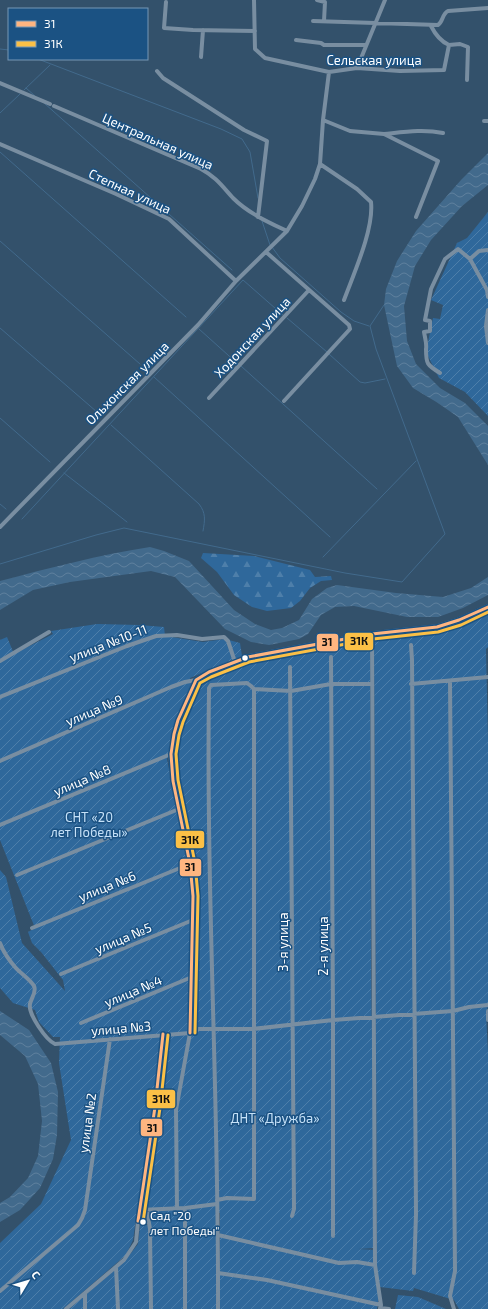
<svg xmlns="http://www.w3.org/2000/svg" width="488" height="1309" viewBox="0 0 488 1309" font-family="'Exo 2',sans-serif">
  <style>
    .forest { fill: url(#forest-firs) }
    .garden { fill: url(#garden-furrows) }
    .water { fill: url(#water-waves) }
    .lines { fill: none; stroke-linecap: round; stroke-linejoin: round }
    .stream { stroke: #426a8c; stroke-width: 1 }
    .street { stroke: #798ea1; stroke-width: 4 }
    .secondary { stroke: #748a9d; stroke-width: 5.5 }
    .bus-1-casing { stroke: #1b5283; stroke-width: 6 }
    .bus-2-casing { stroke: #1b5283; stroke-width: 6 }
    .bus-1 { stroke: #ffb580; stroke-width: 3 }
    .bus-2 { stroke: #fbc046; stroke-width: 3 }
    .bus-dot { fill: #fff; stroke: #1b5283; stroke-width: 1.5 }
    .labels { text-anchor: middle; stroke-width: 3; stroke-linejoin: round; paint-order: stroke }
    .bus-label { font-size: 12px; fill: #fff; stroke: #1b5283; text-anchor: start }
    .street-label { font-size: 13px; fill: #fff; stroke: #1b5283 }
    .park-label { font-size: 13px; fill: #c5e1f8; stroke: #1b5283 }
    .line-badge { stroke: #1b5283; stroke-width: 1.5 }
    .pale-badge-label { font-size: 11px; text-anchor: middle; font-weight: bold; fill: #111 }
  </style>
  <defs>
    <pattern id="forest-firs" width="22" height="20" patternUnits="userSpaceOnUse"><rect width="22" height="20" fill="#2f689b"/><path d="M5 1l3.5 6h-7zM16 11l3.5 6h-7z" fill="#4e7faa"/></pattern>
    <pattern id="garden-furrows" width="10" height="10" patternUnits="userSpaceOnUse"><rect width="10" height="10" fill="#2f689b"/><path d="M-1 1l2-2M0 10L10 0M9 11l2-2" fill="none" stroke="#4e7faa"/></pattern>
    <pattern id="water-waves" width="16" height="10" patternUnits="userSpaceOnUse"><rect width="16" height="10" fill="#426a8c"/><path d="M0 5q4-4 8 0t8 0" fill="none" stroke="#5e809d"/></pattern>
  </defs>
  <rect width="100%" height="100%" fill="#33516b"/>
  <path class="forest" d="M203 553 254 556 310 570 315 577 331 576 332 580 321 581 310 588 300 601 291 608 267 611 252 607 234 595 217 572 201 558Z"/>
  <path class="garden" d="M488 212V416L465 392 439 378 426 352 433 318 440 319 443 305 431 300 457 243 467 238Z
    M488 610V647L486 649 488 742V1006L486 1013 488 1053V1309H459L454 1300 414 1288 413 1291 380 1287 377 1309H220V1213H216V1309H69L124 1262 138 1244 140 1225H151L149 1208 144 1207 156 1110 152 1111 133 1240 126 1255 63 1309H0V1243L41 1204 71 1140 59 1063 60 1037H53L39 1022 35 1010 13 1003 0 988V870L6 877 22 943 65 991 63 980 41 952 32 943 28 932 35 928 0 840V640L7 637 14 654 53 634 51 631 97 624 139 625 164 627 165 636 203 642 225 639 240 643 242 656 190 678 192 686 171 741 167 759 190 875 193 1025 195 898 191 850 177 782 175 754 181 720 197 686 210 674 250 660 370 638 371 969 375 1248 358 1249 377 1250 374 638 438 630 474 616Z
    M398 1295 418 1297 446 1309H395Z"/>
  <path class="water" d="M488 153V185L462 206 431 240 415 266 404 306 407 341 416 364 440 388 465 403 488 426V465L458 417 438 403 413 388 397 366 384 305 386 289 397 261 416 231 461 180Z
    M150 547 164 551 189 561 234 610 255 624 271 630 282 628 299 620 312 599 327 588 337 585 396 593 443 597 471 588 488 577V595L463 608 438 617H407L354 606 335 607 321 615 308 634 299 639 269 645 251 642 225 629 175 577 151 571 70 582 33 590 0 610V581C49 568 99 555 150 547Z
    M0 1011 29 1030 51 1063 58 1092 57 1135 53 1159 40 1188 20 1210 0 1222V1203L10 1197 28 1178 38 1156 42 1121 38 1084 25 1056 0 1035Z"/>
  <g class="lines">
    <path class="stream" d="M0 49 9 50
      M38 59 221 129 242 139 250 152 258 198
      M26 88 35 96
      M24 90 50 65
      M44 103 232 270
      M0 113 20 94
      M0 152 186 317
      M262 221 270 245
      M0 241 140 364
      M272 247 280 258 341 312 354 321 369 326
      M287 318 327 352
      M0 328 97 412
      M199 329 238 364
      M329 354 360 382 365 383 385 379
      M241 366 377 489
      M154 377 330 537
      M0 418 50 462
      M111 425 199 504C206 513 205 520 203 531
      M64 473 127 522
      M0 504 6 509
      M22 519 243 280 284 316
      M323 557 416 461
      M0 564 96 535 124 528 345 573 402 582 445 534 376 349 370 326 384 305"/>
    <path class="street" d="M254 0 255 49 265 58 329 72 357 68 400 71 444 70 449 45 460 44 468 47 467 80
      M317 0 325 2 324 21
      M166 2 164 28 193 30 255 31
      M313 21 438 25C443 22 442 14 448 11L488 8
      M431 26C435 34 440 41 449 45
      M296 40 321 43 324 45H366
      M201 57 203 30
      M357 68 385 0
      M157 71 163 78 244 130 267 141 258 217
      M329 72 323 120 350 131 384 134 438 161 416 217
      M0 83 50 104
      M54 106 201 169C216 177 222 186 233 198 248 213 268 222 287 231
      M484 121H488
      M384 134C404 132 423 129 443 133
      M0 144 116 194 169 219 236 281
      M320 164 357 189 371 202C374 229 354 273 344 300
      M488 250 479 251 470 259 487 290 488 297
      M266 252 349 325 350 329 284 401
      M488 310 486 326 488 343
      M440 373C427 365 426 364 426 349 427 344 425 338 424 332L430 331V321L425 320 431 289 445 259 458 249 470 259
      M209 398 309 290
      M0 527 198 325 236 281 287 231 302 206 315 179 320 164 323 120
      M372 634 375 1265 381 1305 380 1309
      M411 645 412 660 416 1214 414 1273
      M331 657 333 1020V1236
      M0 661 49 632
      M290 667 294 1209 292 1216
      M450 681 455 1271 450 1296 454 1309
      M411 684 488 677
      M0 697 127 646 156 636 177 635 202 639 224 637 228 641 235 662
      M0 761 171 687 185 682 196 680
      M0 825 171 754
      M17 875 179 809
      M32 928 190 864
      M0 943C3 951 9 960 15 967 20 973 30 979 34 986 37 992 31 998 30 1004 28 1014 46 1040 55 1044L190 1033 176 1110 177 1208
      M61 974 193 920
      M488 1011V1020
      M81 1023 192 977
      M190 1029H253L333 1020 453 1011 469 1007 488 1005
      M217 1200 227 1198 254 1199V689
      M139 1210 185 1208 217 1204
      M147 1211 150 1229 151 1309
      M218 1235 339 1263 357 1262 375 1265
      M116 1267 118 1309
      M218 1273 267 1280 381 1305
      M0 1291 78 1225 82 1218 85 1210 110 1039
      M85 1293V1309
      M380 1308 389 1309
      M66 1309 124 1260 136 1242 138 1221 155 1107 163 1034
      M185 1309V1208
      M218 1309C219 1102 206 895 209 688L211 685 247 683 251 686 254 689 291 691 331 684H372"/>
    <path class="secondary" d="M190 1033 192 977 193 896 190 864 173 781 171 754 174 734 178 720 196 680 209 672 248 657 372 634 437 627 459 620 488 607"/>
    <defs>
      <path id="bus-1" d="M190 1033 193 896 190 864 173 781 171 754 174 734 178 720 196 680 209 672 248 657 372 634 437 627 459 620 488 607
        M138 1221 155 1107 163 1034"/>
      <path id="bus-2" d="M195 1033 198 896 195 863 178 780 176 754 179 735 183 722 200 683 211 677 249 662 373 639 438 632 461 625 488 612
        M143 1222 160 1108 168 1035"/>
    </defs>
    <use href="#bus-1" class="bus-1-casing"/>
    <use href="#bus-2" class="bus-2-casing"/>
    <use href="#bus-1" class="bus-1"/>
    <use href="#bus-2" class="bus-2"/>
  </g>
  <g class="bus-dot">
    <circle cx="245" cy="658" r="3.5"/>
    <circle cx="143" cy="1222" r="3.5"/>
  </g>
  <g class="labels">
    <g class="bus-label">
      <text x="150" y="1220">Сад "20<tspan x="150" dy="15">лет Победы"</tspan></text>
    </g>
    <g class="street-label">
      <text x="374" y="65">Сельская улица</text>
      <text transform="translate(158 141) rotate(24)" y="5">Центральная улица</text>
      <text transform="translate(130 191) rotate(25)" y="5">Степная улица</text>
      <text transform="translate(252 337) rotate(-47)" y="5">Ходонская улица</text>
      <text transform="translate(127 383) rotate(-45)" y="5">Ольхонская улица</text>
      <text transform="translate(108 643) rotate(-21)" y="5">улица №10-11</text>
      <text transform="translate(94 710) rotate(-23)" y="5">улица №9</text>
      <text transform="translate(82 780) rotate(-23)" y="5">улица №8</text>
      <text transform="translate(107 886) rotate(-22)" y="5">улица №6</text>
      <text transform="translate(123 938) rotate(-23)" y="5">улица №5</text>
      <text transform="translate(283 942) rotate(-90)" y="5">3-я улица</text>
      <text transform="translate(323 946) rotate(-90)" y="5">2-я улица</text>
      <text transform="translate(133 991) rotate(-23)" y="5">улица №4</text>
      <text transform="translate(121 1028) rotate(-5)" y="5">улица №3</text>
      <text transform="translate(87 1123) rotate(-82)" y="5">улица №2</text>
    </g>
    <g class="park-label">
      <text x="89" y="822">СНТ «20<tspan x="89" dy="15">лет Победы»</tspan></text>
      <text x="275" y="1123">ДНТ «Дружба»</text>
    </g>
  </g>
  <g class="line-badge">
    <rect x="344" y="632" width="30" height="19" rx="4" fill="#fbc046"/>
    <rect x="316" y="633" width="23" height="19" rx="4" fill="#ffb580"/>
    <rect x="175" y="830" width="30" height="19" rx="4" fill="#fbc046"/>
    <rect x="179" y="858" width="23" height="19" rx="4" fill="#ffb580"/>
    <rect x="146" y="1089" width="30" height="20" rx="4" fill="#fbc046"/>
    <rect x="140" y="1118" width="23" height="19" rx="4" fill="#ffb580"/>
  </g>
  <g class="pale-badge-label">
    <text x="359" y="645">31К</text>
    <text x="327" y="646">31</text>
    <text x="190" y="844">31К</text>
    <text x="190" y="871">31</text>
    <text x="161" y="1103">31К</text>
    <text x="152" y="1132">31</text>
  </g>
  <rect x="8" y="8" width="140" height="52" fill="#1b5283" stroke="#7697b5"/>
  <rect x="16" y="21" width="20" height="6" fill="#ffb580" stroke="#7697b5"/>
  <text x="44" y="28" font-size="12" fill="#ffffff">31</text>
  <rect x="16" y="41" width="20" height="6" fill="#fbc046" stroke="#7697b5"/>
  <text x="44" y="48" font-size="12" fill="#ffffff">31К</text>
  <g transform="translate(28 1281) rotate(52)" stroke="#1b5283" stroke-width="3" paint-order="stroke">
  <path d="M0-3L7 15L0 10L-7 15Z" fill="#ffffff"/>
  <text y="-6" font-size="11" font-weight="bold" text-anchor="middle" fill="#ffffff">С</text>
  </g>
</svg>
